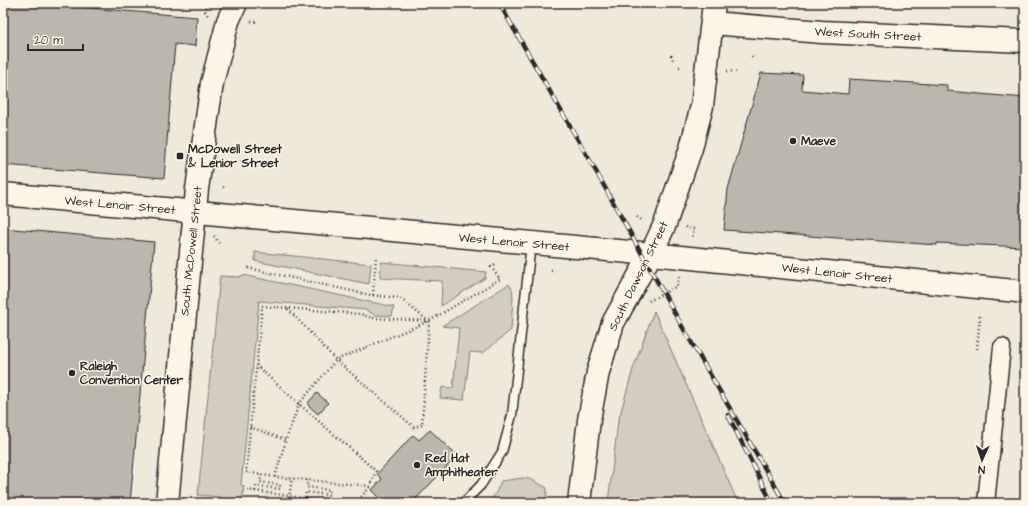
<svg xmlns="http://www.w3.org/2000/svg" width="1028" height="506" viewBox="0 0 1028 506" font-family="'Architects Daughter',sans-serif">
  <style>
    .green { fill: #d2cdc0; stroke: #7e7c76 }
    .building { fill: #bcb7ac; stroke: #2b2b2b }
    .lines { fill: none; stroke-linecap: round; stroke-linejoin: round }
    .lane-casing { stroke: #2b2b2b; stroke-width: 11 }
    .street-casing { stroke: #2b2b2b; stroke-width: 19 }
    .secondary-casing { stroke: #2b2b2b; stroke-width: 25 }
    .primary-casing { stroke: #2b2b2b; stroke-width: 25 }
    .path { stroke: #2b2b2b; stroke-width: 2.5; stroke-dasharray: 1 3; stroke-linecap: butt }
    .lane { stroke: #fcf5e5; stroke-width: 8 }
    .street { stroke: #fcf5e5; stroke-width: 16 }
    .secondary { stroke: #fcf5e5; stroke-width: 22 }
    .primary { stroke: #fcf5e5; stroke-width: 22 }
    .rail-casing { stroke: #2b2b2b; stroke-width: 4.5 }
    .rail { stroke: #fcf5e5; stroke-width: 3; stroke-dasharray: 9; stroke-linecap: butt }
    .poi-dot { fill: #2b2b2b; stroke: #fcf5e5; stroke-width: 1.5 }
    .labels { text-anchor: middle; stroke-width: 3; stroke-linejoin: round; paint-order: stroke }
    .street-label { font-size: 12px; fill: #2b2b2b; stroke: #fcf5e5 }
    .poi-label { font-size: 12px; font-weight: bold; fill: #2b2b2b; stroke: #fcf5e5; text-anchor: start }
  </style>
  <rect width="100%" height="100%" fill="#efe9da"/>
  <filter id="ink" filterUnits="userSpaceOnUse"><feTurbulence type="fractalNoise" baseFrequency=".025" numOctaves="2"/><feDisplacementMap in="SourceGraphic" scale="8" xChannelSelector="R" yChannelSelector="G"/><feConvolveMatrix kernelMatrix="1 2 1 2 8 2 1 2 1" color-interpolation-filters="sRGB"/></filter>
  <g filter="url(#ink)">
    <path class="green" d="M255 252 371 264 369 284 255 261Z
      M381 262 486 272 485 278 441 306 442 281 380 278Z
      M243 275 394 307 392 316 375 315 366 310 259 301 241 485 244 486 242 503H220V497L198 495 220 276 239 277Z
      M509 284 512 289 513 297 511 330 483 353 470 352 464 400 440 398 442 387 453 388 459 328 442 326Z
      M654 311 738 503H608L618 422 633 369Z
      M523 478 530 479 547 488 546 503H488L496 493 501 481Z"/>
    <path class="building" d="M3 3H29L197 17 195 46 175 44 164 178 3 165Z
      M761 73 803 75 802 90 848 94 849 79 947 85V91L1025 98V247L937 243V245L724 230 728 189Z
      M3 228 154 242 130 503H3Z
      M317 393 328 403 318 414 307 404Z
      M430 430 457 456 412 503H385L372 490 382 479 377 474 413 435 419 440Z"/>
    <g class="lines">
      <defs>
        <path id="lane" d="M463 503 481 485 502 452 512 415 531 244"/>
        <path id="street" d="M986 503 1002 347"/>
        <path id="secondary" d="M712 23 822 32 1025 41
          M3 194 651 254 1025 292"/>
        <path id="primary" d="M167 503 197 189 212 83 228 21 236 3
          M579 503 589 420 598 372 613 323 651 254 665 224 691 148 702 106 714 3"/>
      </defs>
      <use href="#lane" class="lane-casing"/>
      <use href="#street" class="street-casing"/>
      <use href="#secondary" class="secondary-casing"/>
      <use href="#primary" class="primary-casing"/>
      <path class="path" d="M206 3 205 11 208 16
        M251 21 257 22
        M671 55 673 60
        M752 56 753 58
        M679 67H682
        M727 71 738 72
        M223 187 225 188
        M637 217 643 221
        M685 227 694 229 692 237
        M214 236 219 243
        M248 268 370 295 400 298 428 321
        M551 270 555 271
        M373 295 376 257
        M649 301 677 286 679 276
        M288 309 336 360 414 427 422 425 429 321
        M977 349 980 316
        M256 365 299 404 376 471 370 486 275 477 246 472C251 417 257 361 262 306L361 314 372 318 429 321
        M250 427 286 440
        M275 477 286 440 299 404 336 360 429 321 500 279 491 267 495 265
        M247 490 332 502
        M255 491 256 486 280 489V485L260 482 261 474
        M289 498 292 478
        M305 498 306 492 329 495 330 490 307 487V480
        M356 503 370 487"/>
      <use href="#lane" class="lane"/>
      <use href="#street" class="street"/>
      <use href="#secondary" class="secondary"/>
      <use href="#primary" class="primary"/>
      <defs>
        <path id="rail" d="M499 3 593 166 683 328 785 503
          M728 415 772 503"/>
      </defs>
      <use href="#rail" class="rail-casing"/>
      <use href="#rail" class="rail"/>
    </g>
  </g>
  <g class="poi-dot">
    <circle cx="793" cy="141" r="4"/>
    <rect x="176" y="152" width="8" height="8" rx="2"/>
    <circle cx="72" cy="373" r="4"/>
    <circle cx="417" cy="465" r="4"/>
  </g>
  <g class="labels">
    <g class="street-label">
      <text transform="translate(868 34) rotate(3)" y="4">West South Street</text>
      <text transform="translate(120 205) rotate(5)" y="4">West Lenoir Street</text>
      <text transform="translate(514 242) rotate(5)" y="4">West Lenoir Street</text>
      <text transform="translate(191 251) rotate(-84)" y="4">South McDowell Street</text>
      <text transform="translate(837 273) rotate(6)" y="4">West Lenoir Street</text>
      <text transform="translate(638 276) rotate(-64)" y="4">South Dawson Street</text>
    </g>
    <g class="poi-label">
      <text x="801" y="145">Maeve</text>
      <text x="188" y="153">McDowell Street<tspan x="188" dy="14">&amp; Lenior Street</tspan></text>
      <text x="80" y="370">Raleigh<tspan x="80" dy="14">Convention Center</tspan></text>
      <text x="425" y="462">Red Hat<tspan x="425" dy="14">Amphitheater</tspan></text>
    </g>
  </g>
  <rect width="1028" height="506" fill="none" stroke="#fcf5e5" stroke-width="16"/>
  <rect x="8" y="8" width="1012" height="490" fill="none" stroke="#2b2b2b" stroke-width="1.5" filter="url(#ink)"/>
  <g transform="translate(982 460) rotate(183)" stroke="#fcf5e5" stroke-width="3" paint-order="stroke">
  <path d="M0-3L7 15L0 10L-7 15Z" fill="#2b2b2b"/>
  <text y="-6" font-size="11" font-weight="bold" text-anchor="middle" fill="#2b2b2b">N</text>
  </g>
  <path d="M28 44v6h55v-6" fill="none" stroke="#2b2b2b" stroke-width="2"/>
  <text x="34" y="44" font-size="12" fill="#2b2b2b" stroke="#fcf5e5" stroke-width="3" paint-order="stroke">20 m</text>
</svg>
